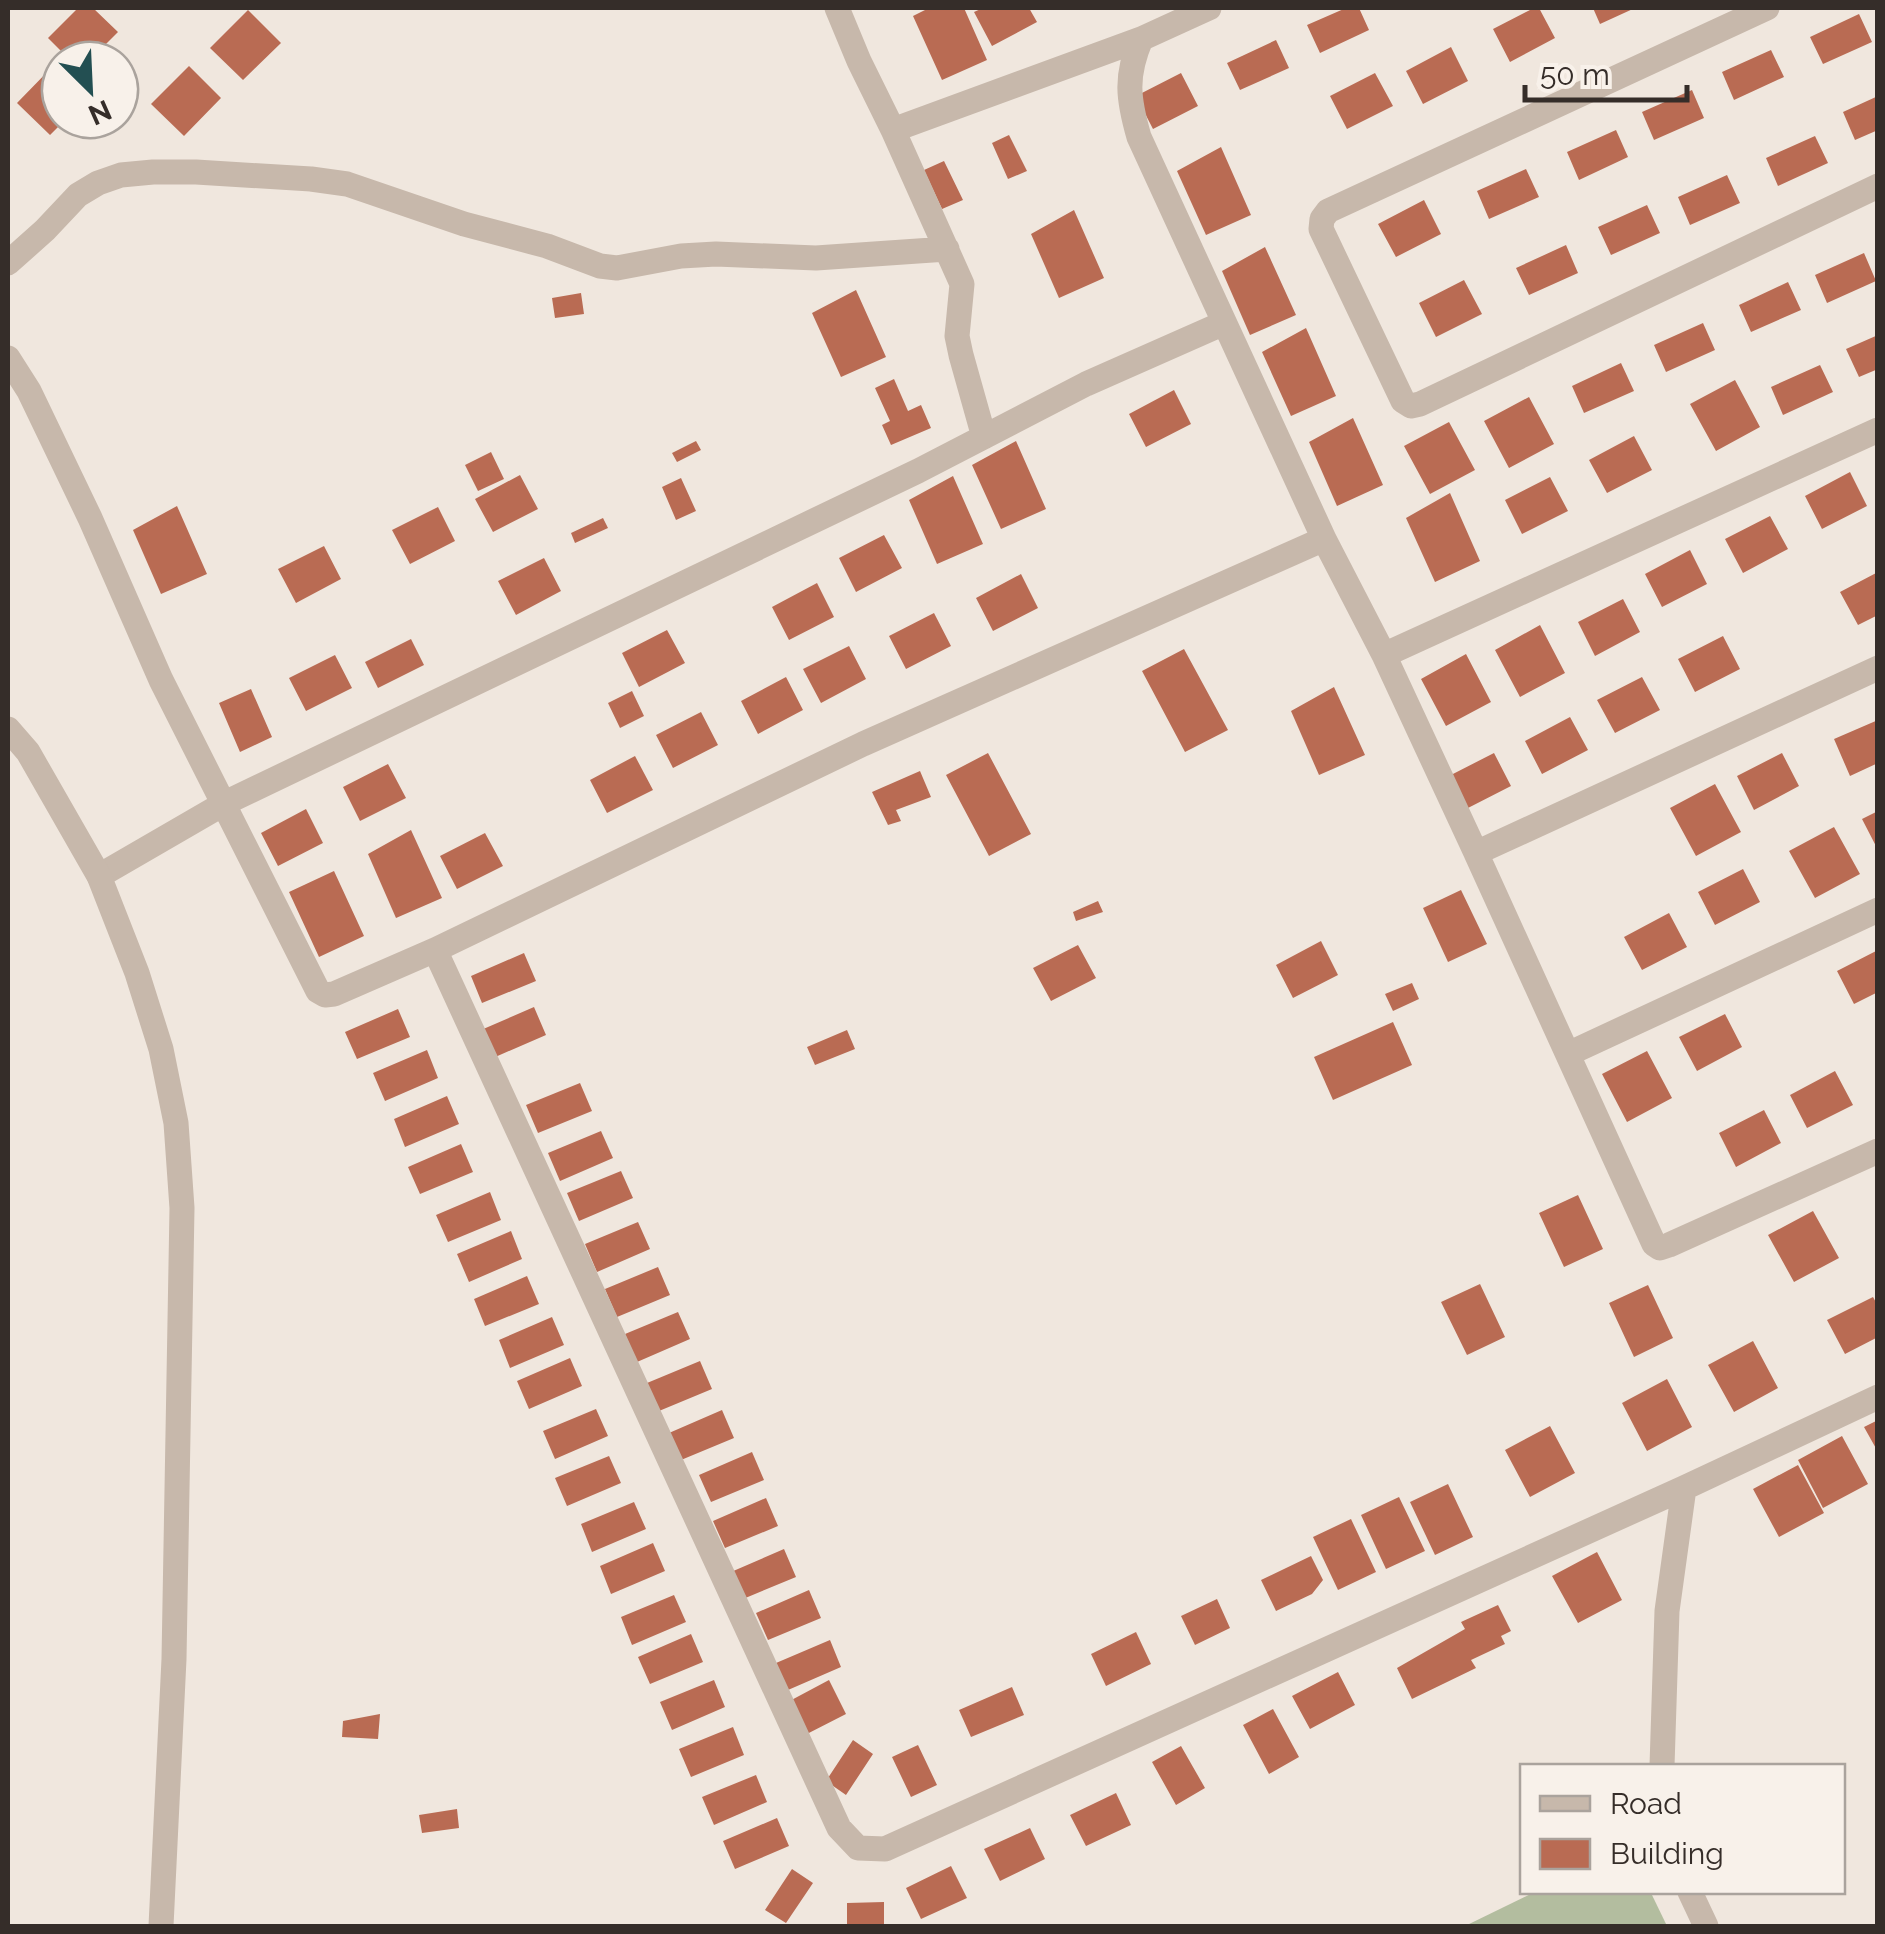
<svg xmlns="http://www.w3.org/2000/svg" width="1885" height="1934" viewBox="0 0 1885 1934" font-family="Raleway,sans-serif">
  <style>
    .green { fill: #b3bd9f }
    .building { fill: #b96b53 }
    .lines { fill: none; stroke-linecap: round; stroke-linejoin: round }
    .minor { stroke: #c7b8ab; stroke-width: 25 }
    .tertiary { stroke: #c7b8ab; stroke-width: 25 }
  </style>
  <rect width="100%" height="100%" fill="#f0e7de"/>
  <path class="green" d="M1535 1892H1646L1652 1895 1667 1926H1465Z"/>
  <path class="building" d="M78 8H93L118 32 90 60H70L48 38Z
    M929 8H964L987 60 942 80 913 16Z
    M983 8H1029L1037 22 992 46 974 12Z
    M1346 8H1359L1369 30 1320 53 1307 25Z
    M1534 8H1539L1555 38 1510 62 1493 29Z
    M1593 8H1635L1600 24Z
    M248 10 281 43 243 80 210 48Z
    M1859 14 1872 42 1823 64 1810 37Z
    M1276 40 1289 68 1240 90 1227 63Z
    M1451 47 1468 81 1423 104 1406 71Z
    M1771 50 1784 77 1734 100 1722 72Z
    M54 65 60 71V120H65L50 135 17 103Z
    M189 66 221 98 184 136 151 104Z
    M1181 73 1198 106 1153 129 1136 96Z
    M1375 73 1393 106 1347 129 1330 96Z
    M1692 90 1704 118 1654 140 1642 112Z
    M1878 96V130L1855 140 1843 112Z
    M1616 130 1628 157 1579 180 1567 152Z
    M1009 135 1027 171 1008 179 992 143Z
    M1815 136 1828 163 1778 186 1766 158Z
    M1221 147 1251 215 1206 235 1177 171Z
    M944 161 963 200 942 209 924 170Z
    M1526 169 1539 197 1489 219 1477 191Z
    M1727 175 1740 203 1690 225 1678 197Z
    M1424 200 1441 234 1396 257 1378 224Z
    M1647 205 1660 233 1611 255 1598 227Z
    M1074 210 1104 278 1059 298 1031 234Z
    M1566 245 1578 273 1529 295 1516 268Z
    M1265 247 1296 315 1250 335 1222 271Z
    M1864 253 1876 281 1827 303 1815 275Z
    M1464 280 1482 314 1436 337 1419 303Z
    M1788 282 1801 310 1751 332 1739 305Z
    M856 290 886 357 841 377 812 313Z
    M581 293 584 314 555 318 552 298Z
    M1703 323 1715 350 1666 372 1654 345Z
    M1306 328 1336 396 1291 416 1262 352Z
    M1878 335V369L1859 377 1846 349Z
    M1621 363 1634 391 1584 413 1572 386Z
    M1820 365 1833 392 1783 415 1771 387Z
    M894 379 908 411 921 405 931 428 891 445 882 425 890 421 875 388Z
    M1735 380 1760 427 1716 451 1690 404Z
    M1174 390 1191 424 1146 447 1129 414Z
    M1529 397 1554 444 1509 468 1484 421Z
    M1353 418 1383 485 1337 506 1309 442Z
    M1449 422 1475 470 1430 494 1404 446Z
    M1634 436 1652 470 1607 493 1589 460Z
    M696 441 701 450 677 462 672 453Z
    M1016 441 1046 509 1001 529 972 465Z
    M491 452 504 479 478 491 465 465Z
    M1850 472 1867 506 1822 529 1805 496Z
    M520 475 538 509 493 532 475 499Z
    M953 476 983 544 937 564 909 500Z
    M1550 477 1568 511 1522 534 1505 500Z
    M681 478 696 511 676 520 662 487Z
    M1450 493 1480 561 1435 582 1406 518Z
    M177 506 207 574 161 594 133 530Z
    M438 507 455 541 410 564 392 530Z
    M1770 516 1788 549 1743 573 1725 539Z
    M603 518 608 528 575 543 571 533Z
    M884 535 902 568 856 592 839 558Z
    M324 546 341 579 296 603 278 569Z
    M1690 550 1707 584 1662 607 1645 574Z
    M544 558 561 591 516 615 498 581Z
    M1878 572V615L1858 625 1840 592Z
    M1021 574 1038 608 993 631 976 598Z
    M817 583 834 617 789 640 772 607Z
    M1623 599 1640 632 1595 656 1578 622Z
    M934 613 951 646 906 669 889 636Z
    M1540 625 1565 673 1520 697 1495 650Z
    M667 630 685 663 639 687 622 653Z
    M1723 636 1740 669 1695 692 1678 659Z
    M411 639 424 665 378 688 365 662Z
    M849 646 866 679 821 703 803 669Z
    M1184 649 1228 730 1185 752 1142 671Z
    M1466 654 1491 702 1446 726 1421 679Z
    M335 655 352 688 306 711 289 678Z
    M786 677 803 710 758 734 741 701Z
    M1642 677 1660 710 1615 733 1597 700Z
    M1334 687 1365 755 1319 775 1291 711Z
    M251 689 272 737 240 752 219 703Z
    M632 691 644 716 620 728 608 703Z
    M701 712 718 745 673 768 656 735Z
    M1570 717 1588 750 1542 774 1525 741Z
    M1878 720V763L1850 776 1834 739Z
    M988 753 1031 834 989 856 946 775Z
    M1494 753 1511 786 1466 809 1449 776Z
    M1782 753 1799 786 1754 810 1737 776Z
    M635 756 653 790 607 813 590 780Z
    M388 764 406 798 360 821 343 787Z
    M920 771 931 797 896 810 901 821 888 825 872 792Z
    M1715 784 1741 832 1696 856 1670 808Z
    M306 809 323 843 278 866 261 833Z
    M1878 811V850L1862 819Z
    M1834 827 1860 874 1815 898 1789 851Z
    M411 830 442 898 396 918 368 854Z
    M485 833 503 866 457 889 440 856Z
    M1743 869 1760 902 1715 925 1698 892Z
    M334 871 364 936 319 957 289 892Z
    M1461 890 1487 944 1448 962 1423 908Z
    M1098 901 1103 912 1076 921 1073 912Z
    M1669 913 1687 947 1642 970 1624 937Z
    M1321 941 1338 975 1293 998 1276 965Z
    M1078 945 1096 978 1051 1001 1033 968Z
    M1878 950V992L1854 1004 1837 971Z
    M524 953 536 981 482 1003 471 976Z
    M1412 983 1419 999 1393 1011 1385 994Z
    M534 1007 546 1035 493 1058 481 1030Z
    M398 1009 410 1037 357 1059 345 1032Z
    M1725 1014 1742 1047 1697 1071 1679 1037Z
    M1393 1022 1412 1065 1333 1100 1314 1057Z
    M847 1030 855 1049 815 1065 807 1047Z
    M427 1050 438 1078 385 1101 373 1073Z
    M1647 1051 1672 1098 1627 1122 1602 1074Z
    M1835 1071 1853 1105 1807 1128 1790 1095Z
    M580 1083 592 1111 538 1133 526 1105Z
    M447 1096 459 1124 405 1147 394 1119Z
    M1764 1110 1781 1143 1736 1167 1719 1133Z
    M601 1131 613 1158 560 1181 548 1153Z
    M461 1144 473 1172 420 1194 408 1167Z
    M621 1171 633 1198 579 1221 567 1193Z
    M490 1192 501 1220 448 1242 436 1215Z
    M1578 1195 1603 1249 1564 1267 1539 1213Z
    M1813 1211 1839 1258 1794 1282 1768 1235Z
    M638 1222 650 1249 597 1272 585 1244Z
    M511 1231 522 1259 469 1282 457 1254Z
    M658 1267 670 1295 617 1317 605 1289Z
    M527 1276 539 1304 485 1326 474 1299Z
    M1480 1284 1505 1337 1467 1355 1441 1302Z
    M1648 1285 1673 1338 1634 1357 1609 1303Z
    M1873 1297 1878 1306V1337L1845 1354 1827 1320Z
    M678 1312 690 1339 637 1362 625 1334Z
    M552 1317 564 1345 510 1368 499 1340Z
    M1753 1341 1778 1388 1734 1412 1708 1365Z
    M570 1358 582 1386 529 1409 517 1381Z
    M700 1361 712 1389 659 1411 647 1383Z
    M1667 1379 1692 1427 1647 1451 1622 1403Z
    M596 1409 608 1436 555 1459 543 1431Z
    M722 1410 734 1438 681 1460 669 1433Z
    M1878 1420V1452L1864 1427Z
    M1550 1426 1575 1473 1530 1497 1505 1450Z
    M1842 1436 1868 1484 1823 1508 1798 1460Z
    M752 1452 764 1480 711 1502 699 1475Z
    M609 1456 621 1483 567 1506 555 1478Z
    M1798 1465 1824 1513 1779 1537 1753 1489Z
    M1448 1484 1473 1537 1435 1555 1410 1502Z
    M1399 1497 1425 1551 1386 1569 1361 1515Z
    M766 1498 778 1526 725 1548 713 1521Z
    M634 1502 646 1529 592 1552 581 1524Z
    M1351 1519 1376 1572 1338 1590 1313 1537Z
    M653 1543 665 1571 611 1594 600 1566Z
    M784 1549 796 1577 743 1599 731 1572Z
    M1597 1552 1622 1600 1578 1623 1552 1576Z
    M1311 1556 1323 1580 1312 1594 1276 1611 1261 1580Z
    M809 1590 821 1618 768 1640 756 1613Z
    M674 1595 686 1622 632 1645 621 1617Z
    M1217 1599 1230 1628 1195 1645 1181 1616Z
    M1498 1605 1511 1631 1501 1636 1505 1644 1471 1660 1476 1668 1412 1699 1397 1668 1465 1629 1461 1622Z
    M1136 1632 1151 1664 1106 1686 1091 1654Z
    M691 1634 703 1662 650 1684 638 1657Z
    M830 1640 841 1667 788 1690 776 1663Z
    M1338 1672 1355 1705 1310 1729 1292 1696Z
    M714 1680 725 1707 672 1730 660 1702Z
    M829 1680 846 1714 801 1737 784 1704Z
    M1012 1687 1024 1715 971 1737 959 1710Z
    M1273 1709 1299 1757 1269 1774 1243 1725Z
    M380 1714 378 1739 342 1737 343 1721Z
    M733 1727 744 1755 691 1777 679 1749Z
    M853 1740 873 1754 846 1795 826 1781Z
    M918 1745 937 1785 911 1797 892 1757Z
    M1181 1746 1205 1788 1176 1805 1152 1762Z
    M756 1775 767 1802 714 1825 702 1797Z
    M1116 1793 1131 1825 1086 1846 1070 1815Z
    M457 1809 459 1828 422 1833 419 1815Z
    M777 1818 789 1846 735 1869 723 1841Z
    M1030 1828 1045 1859 1000 1881 984 1849Z
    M951 1866 967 1898 921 1919 906 1888Z
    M792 1869 813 1883 786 1923 765 1910Z
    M884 1902V1926H847V1903Z"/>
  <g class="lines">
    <path class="minor" d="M837 8 859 61 893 130 1141 39 1209 8
      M1767 8 1328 211 1322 219 1321 229 1403 401 1411 406 1420 404 1878 186
      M1141 39C1125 76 1128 99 1139 137L1324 539 1384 655 1476 853 1878 668
      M893 130 962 284 957 336 961 355 984 437
      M8 263 45 230 78 195 98 183 121 175 153 172H196L311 179 347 184 464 224 547 246 600 266 617 268 681 256 716 254 816 258 947 249
      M8 358 29 391 90 518 161 680 318 991 325 995 334 994 435 950 863 744 1324 539
      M1384 655 1878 430
      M1476 853 1654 1244 1660 1248 1669 1245 1878 1151
      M99 876 225 803 918 471 1086 384 1224 323
      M435 950 839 1828 858 1848 885 1849 1684 1488 1878 1397
      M1568 1054 1878 910
      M1662 1766 1667 1611 1684 1488
      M1690 1892 1706 1926"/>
    <path class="tertiary" d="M8 729 28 752 99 876 137 973 161 1049 176 1123 182 1208 174 1659 161 1926"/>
  </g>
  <rect width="1885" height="1934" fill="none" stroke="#352d29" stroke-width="20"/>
  <rect x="1520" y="1764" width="325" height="130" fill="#f8f1ea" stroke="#aaa39d" stroke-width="2.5"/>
  <rect x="1540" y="1796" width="50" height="15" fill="#c7b8ab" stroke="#aaa39d" stroke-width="2.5"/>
  <text x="1610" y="1814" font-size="30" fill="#352d29">Road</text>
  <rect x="1540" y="1839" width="50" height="30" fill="#b96b53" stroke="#aaa39d" stroke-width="2.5"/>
  <text x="1610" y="1864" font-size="30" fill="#352d29">Building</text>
  <g transform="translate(90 90) rotate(156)"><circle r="48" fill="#f8f1ea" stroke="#aaa39d" stroke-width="2.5"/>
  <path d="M0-8L18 38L0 25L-18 38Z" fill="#234f52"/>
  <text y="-15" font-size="28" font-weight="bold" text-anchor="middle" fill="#352d29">N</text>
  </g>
  <path d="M1525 85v15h162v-15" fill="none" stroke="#352d29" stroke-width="5"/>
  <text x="1540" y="85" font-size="30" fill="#352d29" stroke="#f8f1ea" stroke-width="8" paint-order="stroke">50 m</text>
</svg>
